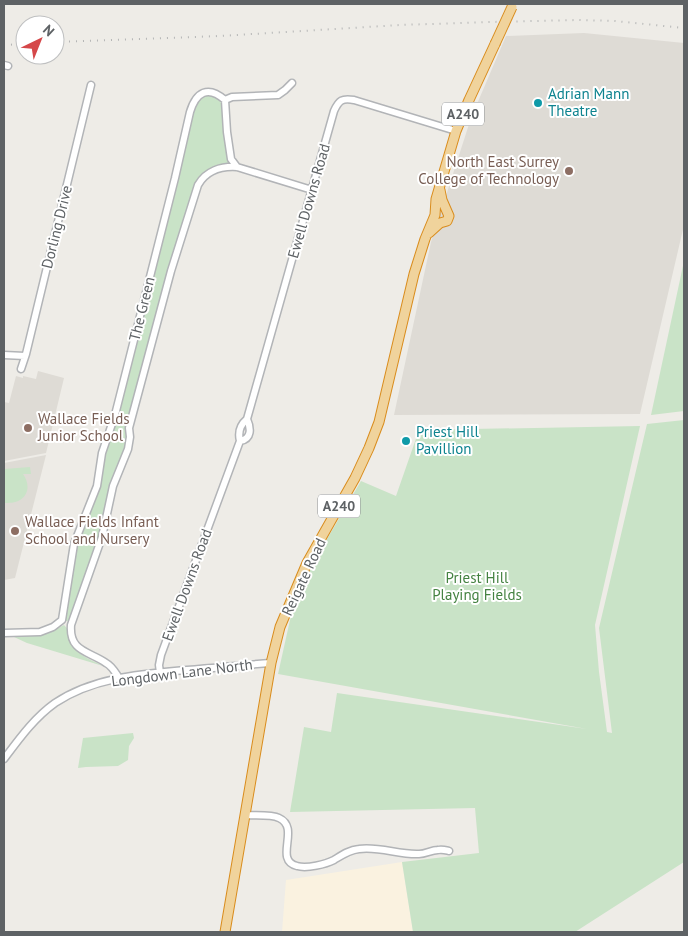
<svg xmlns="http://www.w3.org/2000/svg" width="688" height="936" viewBox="0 0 688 936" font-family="'PT Sans',sans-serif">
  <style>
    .commercial { fill: #faf2e0 }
    .education { fill: #dedbd5 }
    .green { fill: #c9e3c7 }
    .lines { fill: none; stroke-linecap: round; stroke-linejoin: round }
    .minor-casing { stroke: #b2b4b7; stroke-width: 9 }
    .highway-casing { stroke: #d98c1c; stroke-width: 11 }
    .minor { stroke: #fff; stroke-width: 6 }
    .highway { stroke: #f0d39c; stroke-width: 9 }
    .rail { stroke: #b4b5b5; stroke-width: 2; stroke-dasharray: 1 6; stroke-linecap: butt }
    .highway-bridge-casing { stroke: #d98c1c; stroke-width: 11; stroke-linecap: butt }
    .highway-bridge { stroke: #f0d39c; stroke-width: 9 }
    .culture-dot { fill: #0f9aa8; stroke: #fff; stroke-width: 2 }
    .education-dot { fill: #8d6e63; stroke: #fff; stroke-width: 2 }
    .labels { text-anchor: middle; stroke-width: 4; stroke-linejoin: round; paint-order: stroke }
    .shield { fill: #fff; stroke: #8e9193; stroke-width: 1 }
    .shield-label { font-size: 14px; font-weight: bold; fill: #5e6265 }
    .culture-label { font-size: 15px; fill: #0d838f; stroke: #fff; text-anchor: start }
    .education-label { font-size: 15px; fill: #785e54; stroke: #fff; text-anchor: start }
    .street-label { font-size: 15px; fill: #5e6265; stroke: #fff }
    .park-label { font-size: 15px; fill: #448241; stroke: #fff }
  </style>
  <rect width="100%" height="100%" fill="#eeece7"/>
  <path class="commercial" d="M402 862 413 932H282L286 880Z"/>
  <path class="education" d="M584 33 684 43V225L640 414 394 415 431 242 471 118 506 36Z
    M38 371 64 378 46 453 4 461V402L9 403 16 376 23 378V376L36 379Z
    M46 455 15 578 4 580V463Z"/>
  <path class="green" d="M207 94 213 95 217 98 223 105 224 131 230 164 199 179 191 196 168 276 125 448 111 485 100 536 70 620 67 621H65V616L78 540 103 454 193 110 198 99Z
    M684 261V411L651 415Z
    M684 420V862L575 932H413L402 862 479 853 475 808 290 812 304 727 331 732 337 693 587 729 278 674 290 620 313 563 361 481 396 496 419 430 640 426 595 625 599 672 607 732 612 733 599 628 647 424Z
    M30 467 31 474H23C29 482 30 494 20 500 15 503 9 503 4 503V469Z
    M64 625C71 631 70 641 75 648 81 657 94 661 103 666L27 643 14 637 42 634 49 633Z
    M133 733 134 738 129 746 128 760 118 766 86 767 78 768 83 738Z"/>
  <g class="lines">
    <defs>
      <path id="minor" d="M4 65 8 66
        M225 100 232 97 278 95 285 90 292 83
        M4 355 25 356
        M21 369 26 354 91 85
        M240 441C252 439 251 428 247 419
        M4 633 40 632 53 627 62 620 74 544 97 486 102 453 115 415 175 178 190 112C196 92 208 85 225 100L227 132 231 159 237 167
        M160 673 159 665 161 655 240 441C238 433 240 425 247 419L334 111C339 100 342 98 354 100L456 131
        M119 678C115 672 112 666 106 663 89 651 69 652 71 625L102 537 113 486 128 449 130 437 129 428 171 271 198 185C206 171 221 166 237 167L312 190
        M4 759C19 739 34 718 55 703 94 677 142 674 187 670 215 668 243 665 271 663
        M245 815C254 816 271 814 279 818 301 828 273 860 297 866 307 869 326 864 334 860 342 855 349 850 359 849 379 846 399 855 419 854 426 854 431 850 438 850 442 849 445 850 449 851"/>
      <path id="highway" d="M429 233 440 223 447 221 449 216 442 200 440 190
        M225 932 271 663 280 627 307 563 355 478 369 448 379 422 414 274 425 239 435 215 436 199 456 131 469 100 495 44"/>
    </defs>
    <use href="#minor" class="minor-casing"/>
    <use href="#highway" class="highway-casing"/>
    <use href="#minor" class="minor"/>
    <use href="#highway" class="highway"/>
    <path class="rail" d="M55 42 220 36 400 25 490 22 579 20 615 21 684 28
      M4 45 25 44"/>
    <defs>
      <path id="highway-bridge" d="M495 44 512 7"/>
    </defs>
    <use href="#highway-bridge" class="highway-bridge-casing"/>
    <use href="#highway-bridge" class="highway-bridge"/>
  </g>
  <g class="culture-dot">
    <circle cx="538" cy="103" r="5"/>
    <circle cx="406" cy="441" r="5"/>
  </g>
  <g class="education-dot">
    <circle cx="569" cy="171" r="5"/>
    <circle cx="28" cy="428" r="5"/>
    <circle cx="15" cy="531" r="5"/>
  </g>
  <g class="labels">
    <g class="shield">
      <rect x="442" y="102.5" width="42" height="23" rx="4"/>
      <rect x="318" y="494.5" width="42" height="23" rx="4"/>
    </g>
    <g class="shield-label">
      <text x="463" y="119">A240</text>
      <text x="339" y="511">A240</text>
    </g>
    <g class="culture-label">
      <text x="548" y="99">Adrian Mann<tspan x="548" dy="17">Theatre</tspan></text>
      <text x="416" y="437">Priest Hill<tspan x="416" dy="17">Pavillion</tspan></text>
    </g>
    <g class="education-label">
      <text x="559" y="167" text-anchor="end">North East Surrey<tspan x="559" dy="17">College of Technology</tspan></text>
      <text x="38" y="424">Wallace Fields<tspan x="38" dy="17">Junior School</tspan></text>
      <text x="25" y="527">Wallace Fields Infant<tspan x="25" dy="17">School and Nursery</tspan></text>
    </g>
    <g class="street-label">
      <text transform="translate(309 201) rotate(-74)" y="5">Ewell Downs Road</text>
      <text transform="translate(57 227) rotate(-76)" y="5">Dorling Drive</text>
      <text transform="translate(142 309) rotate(-76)" y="5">The Green</text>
      <text transform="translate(304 577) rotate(-65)" y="5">Reigate Road</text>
      <text transform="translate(187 585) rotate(-70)" y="5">Ewell Downs Road</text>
      <text transform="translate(182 673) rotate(-7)" y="5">Longdown Lane North</text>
    </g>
    <g class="park-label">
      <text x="477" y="583">Priest Hill<tspan x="477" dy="17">Playing Fields</tspan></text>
    </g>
  </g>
  <rect width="688" height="936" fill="none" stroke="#5e6265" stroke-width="10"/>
  <g transform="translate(40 40) rotate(43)"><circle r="24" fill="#ffffff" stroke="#bfc0c1"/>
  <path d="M0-4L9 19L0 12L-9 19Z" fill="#d54749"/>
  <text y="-8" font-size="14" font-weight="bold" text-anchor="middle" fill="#5e6265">N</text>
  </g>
</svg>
